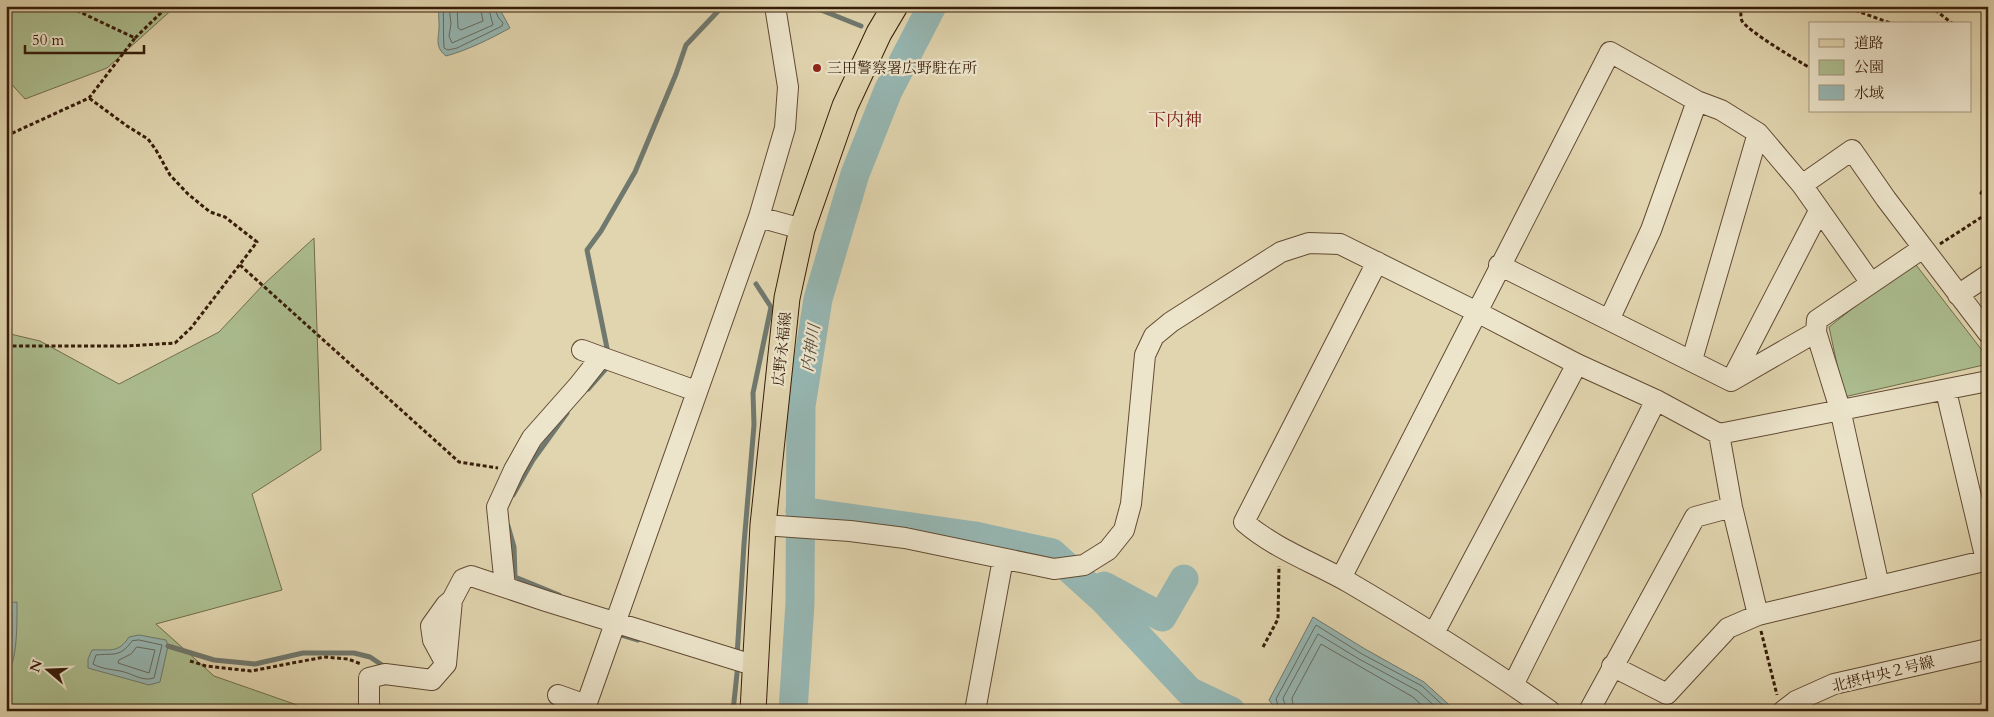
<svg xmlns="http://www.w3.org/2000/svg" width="1994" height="717" viewBox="0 0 1994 717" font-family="Cardo,'Noto Serif JP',serif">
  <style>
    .green { fill: #acbe90; stroke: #716d4c }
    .water { fill: #96b7b3; stroke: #70796f }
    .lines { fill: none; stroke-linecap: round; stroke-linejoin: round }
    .shore { stroke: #666a5e; stroke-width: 1 }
    .stream { stroke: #70796f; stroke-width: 5 }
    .river { stroke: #96b7b3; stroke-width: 29 }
    .minor-casing { stroke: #614a32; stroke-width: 22 }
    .major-casing { stroke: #361c08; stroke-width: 27 }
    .path { stroke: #361c08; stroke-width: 3; stroke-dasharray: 4 2.5; stroke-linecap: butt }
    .minor { stroke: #ece4cb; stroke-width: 20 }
    .major { stroke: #e1d5af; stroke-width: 25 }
    .poi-dot { fill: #8f2418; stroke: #ece4cb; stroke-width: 2 }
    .labels { text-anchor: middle; stroke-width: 4.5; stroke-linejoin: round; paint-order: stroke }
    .poi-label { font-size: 15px; fill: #361c08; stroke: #ece4cb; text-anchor: start }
    .street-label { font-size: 15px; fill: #361c08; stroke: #ece4cb }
    .water-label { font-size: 16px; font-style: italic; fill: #534a3b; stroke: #ece4cb }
    .quarter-label { font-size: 18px; fill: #7a1f14; stroke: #ece4cb }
  </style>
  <rect width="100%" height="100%" fill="#e1d5af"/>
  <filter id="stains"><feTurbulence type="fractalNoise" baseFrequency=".004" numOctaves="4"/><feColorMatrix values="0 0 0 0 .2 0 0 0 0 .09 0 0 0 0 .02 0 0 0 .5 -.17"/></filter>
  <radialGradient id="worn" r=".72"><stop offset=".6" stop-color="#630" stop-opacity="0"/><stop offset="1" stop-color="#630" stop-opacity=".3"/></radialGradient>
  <path class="green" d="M6 6H176L107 68 25 99 6 78Z
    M314 238 321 450 252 494 282 590 156 624 214 676 297 705 304 711H6V333L40 341 119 384 219 332 263 285Z
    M1913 261 1988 358V364L1844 397 1829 327Z"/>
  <path class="water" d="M439 6H498L510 28C490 39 468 50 446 56 433 46 440 36 439 23 439 17 438 12 439 6Z
    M17 602C17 619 18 664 6 675V603Z
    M1313 617 1365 649 1424 682 1456 711H1277L1269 700Z
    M139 635 166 640 168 646 160 682 149 685 88 668V659L92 650C109 649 118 654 129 637Z"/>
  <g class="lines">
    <path class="shore" d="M443 6C444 21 443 34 444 48L448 50 457 48 502 26 503 23 498 17 494 6
      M449 6 451 24 449 36 452 43 493 25 488 6
      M457 6 458 28 461 30 483 21 480 6
      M6 608 12 610V636L6 668
      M139 640 162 645 154 678C142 682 132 673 120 671 110 669 102 669 93 664L96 655C113 653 120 658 132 641Z
      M137 647 155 650 149 673 118 663 119 660 131 654Z
      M1280 711 1276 699 1316 625 1362 654 1422 686 1449 711
      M1287 711 1283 698 1318 634 1359 659 1418 691 1440 711
      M1294 711 1292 698 1321 644 1413 697 1428 711"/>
    <path class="stream" d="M811 6 861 26
      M608 353 587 250 601 231 635 172 676 74 686 45 721 8 730 6
      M588 389 610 364
      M513 495 533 460 567 413
      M508 526 514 547 515 577 559 595
      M615 633 638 640
      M168 646 214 660 255 664 303 653H354L370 657 385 667
      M737 656 744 544 754 425 753 393 771 307 756 284
      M733 711 738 664"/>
    <path class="river" d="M800 511 975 536 1052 553 1105 601 1189 691 1231 711
      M1098 589 1104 586 1162 617 1184 579
      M793 711 800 603 801 406 818 299 855 174 888 91 932 6"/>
    <defs>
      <path id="minor" d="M1802 185 1852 150 1886 199 1988 333
        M759 217 802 229
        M1377 262 1244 522C1275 549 1315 563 1350 583 1418 623 1485 665 1550 711
        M1499 265 1731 381 1816 332
        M1958 295 1988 275
        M1609 320 1651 230 1697 101
        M582 350 601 357
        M1692 360 1758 133
        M1731 381 1819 211
        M1946 391 1986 560
        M1719 434 1732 507 1758 615
        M763 525 850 531 905 538 1054 569 1084 565 1108 550 1124 530 1131 504 1145 355 1154 336 1171 322 1281 252 1309 243 1340 244 1477 312 1577 364 1656 400 1719 434 1988 381
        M1341 578 1610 52 1697 101 1721 110 1758 133 1802 185 1871 283
        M1879 586 1840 409 1816 332 1817 320 1923 248
        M505 587 497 507 514 470 532 438 578 386 601 357 696 391
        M1434 633 1577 364
        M446 664 433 640 431 626 446 605 452 600
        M1612 666 1667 694 1728 628 1758 615 1988 560
        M1513 685 1656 400
        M558 695 586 705
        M369 711V678L385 674 432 680 446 664 452 600 463 579 471 576 546 601 756 666
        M584 711 759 217 785 128 788 87 775 6
        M975 711 1003 559
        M1589 711 1695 517 1732 507
        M1783 711 1796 701 1834 684 1988 649"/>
      <path id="major" d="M753 711 763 525 787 298 802 229 845 106 879 33 895 6"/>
    </defs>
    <use href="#minor" class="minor-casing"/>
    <use href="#major" class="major-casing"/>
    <path class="path" d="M1742 6C1741 11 1740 17 1742 21 1749 32 1797 60 1810 68
      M1843 6 1893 24
      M1930 6 1953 24
      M135 38 168 6
      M6 136 89 98 135 38 67 6
      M1988 188 1983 190 1981 193 1988 205
      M1940 244 1988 213
      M240 265 459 462 498 468
      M6 346H127L175 343 191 328 257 242 225 217 210 212 188 194 170 175 156 150 148 139 127 126 89 98
      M1761 631 1777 695
      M1263 647 1278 619 1279 566
      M190 661 206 666 251 671 324 657 348 659 361 664"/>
    <use href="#minor" class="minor"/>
    <use href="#major" class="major"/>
  </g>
  <circle class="poi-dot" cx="817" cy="68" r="5"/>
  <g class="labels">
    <g class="poi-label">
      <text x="827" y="73">三田警察署広野駐在所</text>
    </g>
    <g class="street-label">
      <text transform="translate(782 349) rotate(-84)" y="5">広野永福線</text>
      <text transform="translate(1883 674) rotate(-14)" y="5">北摂中央２号線</text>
    </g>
    <g class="water-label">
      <text transform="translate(810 348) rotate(-81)" y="6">内神川</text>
    </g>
    <g class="quarter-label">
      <text x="1175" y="126">下内神</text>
    </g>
  </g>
  <rect width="1994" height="717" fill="none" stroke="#e1d5af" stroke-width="25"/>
  <rect x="8" y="8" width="1979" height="702" fill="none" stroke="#361c08" stroke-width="2.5"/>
  <rect x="12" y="12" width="1969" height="692" fill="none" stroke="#361c08"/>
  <rect x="1809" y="22" width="162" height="90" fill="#ece4cb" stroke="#a3947d"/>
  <rect x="1819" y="39" width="25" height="8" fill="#e1d5af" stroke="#a3947d"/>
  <text x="1854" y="48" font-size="15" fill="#361c08">道路</text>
  <rect x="1819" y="60" width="25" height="15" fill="#acbe90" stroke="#a3947d"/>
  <text x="1854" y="72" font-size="15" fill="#361c08">公園</text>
  <rect x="1819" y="85" width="25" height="15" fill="#96b7b3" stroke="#a3947d"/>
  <text x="1854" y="98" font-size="15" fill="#361c08">水域</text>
  <g transform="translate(48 670) rotate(289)" stroke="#ece4cb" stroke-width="4" paint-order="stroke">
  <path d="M0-4L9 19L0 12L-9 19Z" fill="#361c08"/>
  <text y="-8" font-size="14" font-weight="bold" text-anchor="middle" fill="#361c08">N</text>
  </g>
  <path d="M25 45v8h119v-8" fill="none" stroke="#361c08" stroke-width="2.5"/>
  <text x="32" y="45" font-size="15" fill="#361c08" stroke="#ece4cb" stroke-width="4" paint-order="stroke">50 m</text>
  <rect width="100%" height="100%" filter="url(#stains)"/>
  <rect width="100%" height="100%" fill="url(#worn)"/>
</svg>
